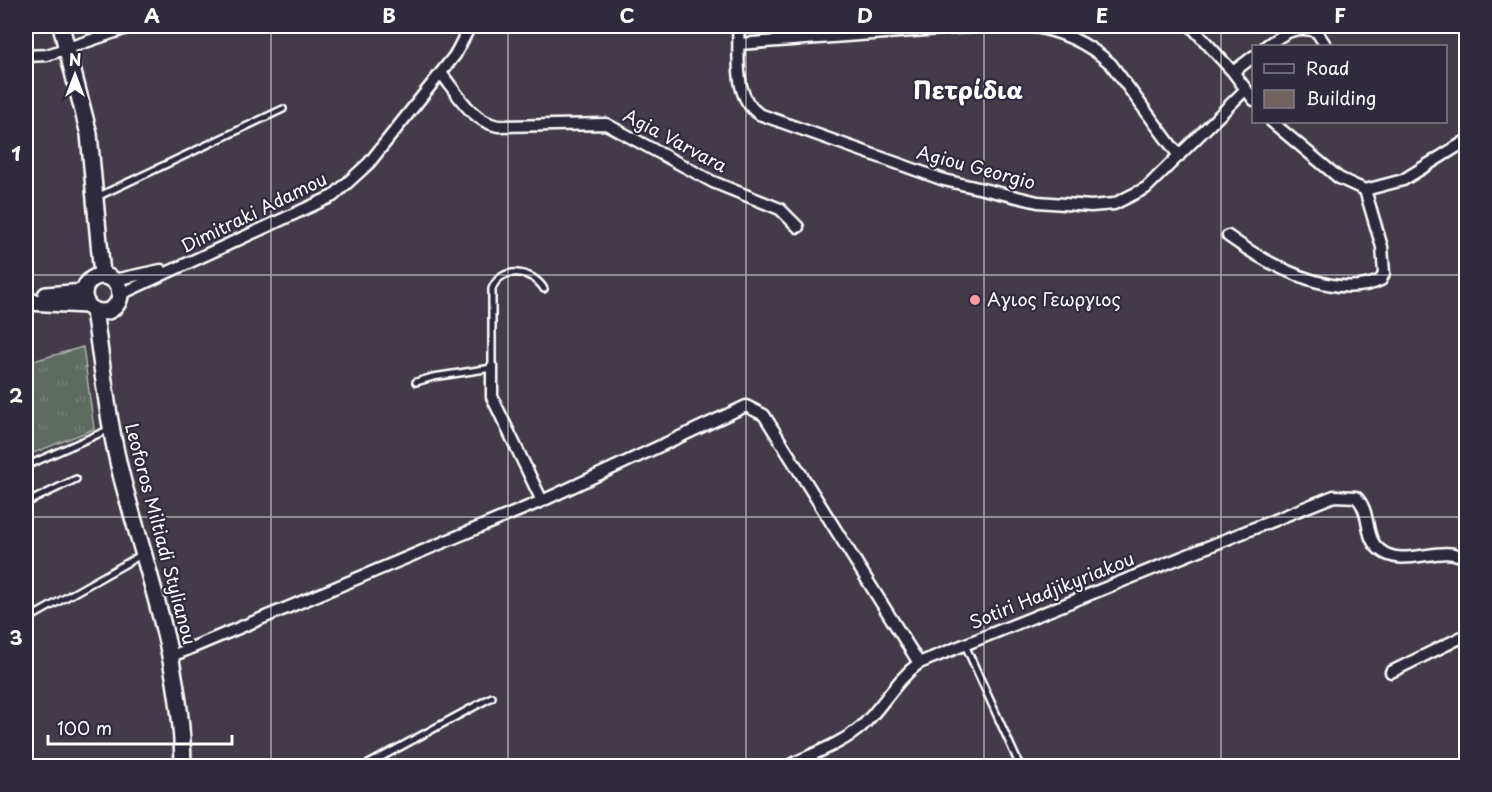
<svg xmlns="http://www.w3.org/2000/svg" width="1492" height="792" viewBox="0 0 1492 792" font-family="'Playpen Sans',sans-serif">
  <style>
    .grass { fill: url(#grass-tufts); stroke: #aeb5b0; stroke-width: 1.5 }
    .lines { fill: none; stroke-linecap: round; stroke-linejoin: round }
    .lane-casing { stroke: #fff; stroke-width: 10 }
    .street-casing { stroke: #fff; stroke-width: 15 }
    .secondary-casing { stroke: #fff; stroke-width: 20 }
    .lane { stroke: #2f2a3d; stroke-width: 5 }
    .street { stroke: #2f2a3d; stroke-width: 10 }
    .secondary { stroke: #2f2a3d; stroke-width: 15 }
    .wall { fill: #625452; stroke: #fff; stroke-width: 1.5 }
    .shaded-wall { fill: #504542; stroke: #fff; stroke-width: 1.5 }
    .building { fill: #72625f; stroke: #fff; stroke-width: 1.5 }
    .grid { fill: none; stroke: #fff; stroke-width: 1.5; stroke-opacity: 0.55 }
    .poi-dot { fill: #ff9aa2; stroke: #2f2a3d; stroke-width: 2 }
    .labels { text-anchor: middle; stroke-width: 4.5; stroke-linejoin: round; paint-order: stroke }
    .street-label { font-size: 18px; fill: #fff; stroke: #2f2a3d }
    .poi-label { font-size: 18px; fill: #fff; stroke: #2f2a3d; text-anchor: start }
    .district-label { font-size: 24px; font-weight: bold; fill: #fff; stroke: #2f2a3d }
    .neatline { fill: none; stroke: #fff; stroke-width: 2 }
    .grid-label { font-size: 20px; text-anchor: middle; font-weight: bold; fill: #fff }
  </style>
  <defs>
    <pattern id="grass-tufts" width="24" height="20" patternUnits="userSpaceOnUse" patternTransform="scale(1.5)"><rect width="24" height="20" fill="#5e6b61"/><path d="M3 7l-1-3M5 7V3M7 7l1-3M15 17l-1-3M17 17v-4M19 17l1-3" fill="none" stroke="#768179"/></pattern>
  </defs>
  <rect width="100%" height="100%" fill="#433b47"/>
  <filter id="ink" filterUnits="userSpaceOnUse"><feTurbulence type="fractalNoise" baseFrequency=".0167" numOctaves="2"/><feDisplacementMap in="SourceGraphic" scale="12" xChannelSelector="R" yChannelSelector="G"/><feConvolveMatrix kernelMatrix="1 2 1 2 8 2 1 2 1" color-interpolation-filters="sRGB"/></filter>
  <g filter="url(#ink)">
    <path class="grass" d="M83 347 94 429 26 456V363Z"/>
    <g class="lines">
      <defs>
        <path id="lane" d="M97 197 283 109
          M416 382 433 377 492 368V289C501 265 533 270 544 289
          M26 466 110 429
          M26 503 76 479
          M26 620 141 555
          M965 645 1020 766
          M365 766 492 697"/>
        <path id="street" d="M738 26C740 55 732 96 759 114L944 180 1038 202 1091 206 1114 204 1146 188 1245 90
          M1028 26C1059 30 1088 43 1111 64L1179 156
          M1191 26 1233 72 1254 100
          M739 44 980 26
          M1266 46C1282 35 1296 23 1317 32L1326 46
          M26 56 47 55 133 26
          M1233 72 1254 56
          M441 73C457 93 471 121 498 126L606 124 713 182 780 209 798 227
          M1272 122 1339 178 1365 190 1403 180 1466 141
          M1228 236C1265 263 1334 302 1381 280L1384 273 1382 247 1365 190
          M114 280 161 270
          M121 294 333 196 369 163 455 55 470 26
          M492 368V397L542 501
          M172 656 542 501 746 406 764 415 919 663
          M1391 672 1466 635
          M788 766C812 754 842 744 862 726 883 706 896 680 919 663L1334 496 1356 497C1372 512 1363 537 1380 550 1404 570 1442 542 1466 559"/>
        <path id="secondary" d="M61 26 89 134 102 275
          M84 294a18 18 0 1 1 36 0a18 18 0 1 1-36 0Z
          M46 295 84 292
          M26 302 87 305
          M94 311C103 368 108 426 123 482 149 577 182 667 183 766"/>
      </defs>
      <use href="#lane" class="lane-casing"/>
      <use href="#street" class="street-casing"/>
      <use href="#secondary" class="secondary-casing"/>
      <use href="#lane" class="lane"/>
      <use href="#street" class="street"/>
      <use href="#secondary" class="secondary"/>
    </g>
    <path class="wall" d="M26 236 31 243V279H26Z"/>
    <path class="shaded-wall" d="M26 168 30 174 29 195 26 190Z
      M27 237 31 243V279L26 272Z"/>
    <path class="building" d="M26 236 27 237 26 272Z"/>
  </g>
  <path class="grid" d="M271 26V766M508 26V766M746 26V766M984 26V766M1221 26V766M26 275H1466M26 517H1466"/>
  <circle class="poi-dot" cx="975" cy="300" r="6"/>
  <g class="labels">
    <g class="street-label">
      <text transform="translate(675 141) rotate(28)" y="6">Agia Varvara</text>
      <text transform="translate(976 168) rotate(15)" y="6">Agiou Georgio</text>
      <text transform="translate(254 213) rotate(-26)" y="6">Dimitraki Adamou</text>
      <text transform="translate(160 534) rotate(75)" y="6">Leoforos Miltiadi Stylianou</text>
      <text transform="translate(1052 591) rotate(-22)" y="6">Sotiri Hadjikyriakou</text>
    </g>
    <g class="poi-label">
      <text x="987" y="306">Αγιος Γεωργιος</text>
    </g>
    <g class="district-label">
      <text x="968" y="99">Πετρίδια</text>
    </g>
  </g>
  <rect width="1492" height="792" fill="none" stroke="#2f2a3d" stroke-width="66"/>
  <rect x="1252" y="45" width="195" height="78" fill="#2f2a3d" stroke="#827f8b" stroke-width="1.5"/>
  <rect x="1264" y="64" width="30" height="9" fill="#2f2a3d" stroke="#827f8b" stroke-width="1.5"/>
  <text x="1306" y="75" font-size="18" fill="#ffffff">Road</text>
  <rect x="1264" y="90" width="30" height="18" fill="#72625f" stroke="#827f8b" stroke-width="1.5"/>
  <text x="1306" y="105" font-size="18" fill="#ffffff">Building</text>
  <g transform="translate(75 75)" stroke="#2f2a3d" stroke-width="4.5" paint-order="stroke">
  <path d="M0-4.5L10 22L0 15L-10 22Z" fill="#ffffff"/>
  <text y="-9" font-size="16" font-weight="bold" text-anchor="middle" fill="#ffffff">N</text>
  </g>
  <path d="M48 735v9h184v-9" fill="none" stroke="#ffffff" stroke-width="3"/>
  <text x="57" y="735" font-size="18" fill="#ffffff" stroke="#2f2a3d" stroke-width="4.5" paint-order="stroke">100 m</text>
  <rect x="33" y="33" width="1426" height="726" class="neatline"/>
  <g class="grid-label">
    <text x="152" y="23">A</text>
    <text x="389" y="23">B</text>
    <text x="627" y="23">C</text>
    <text x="865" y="23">D</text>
    <text x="1102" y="23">E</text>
    <text x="1340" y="23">F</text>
    <text x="16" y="161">1</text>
    <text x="16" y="403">2</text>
    <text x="16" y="645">3</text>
  </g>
</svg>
